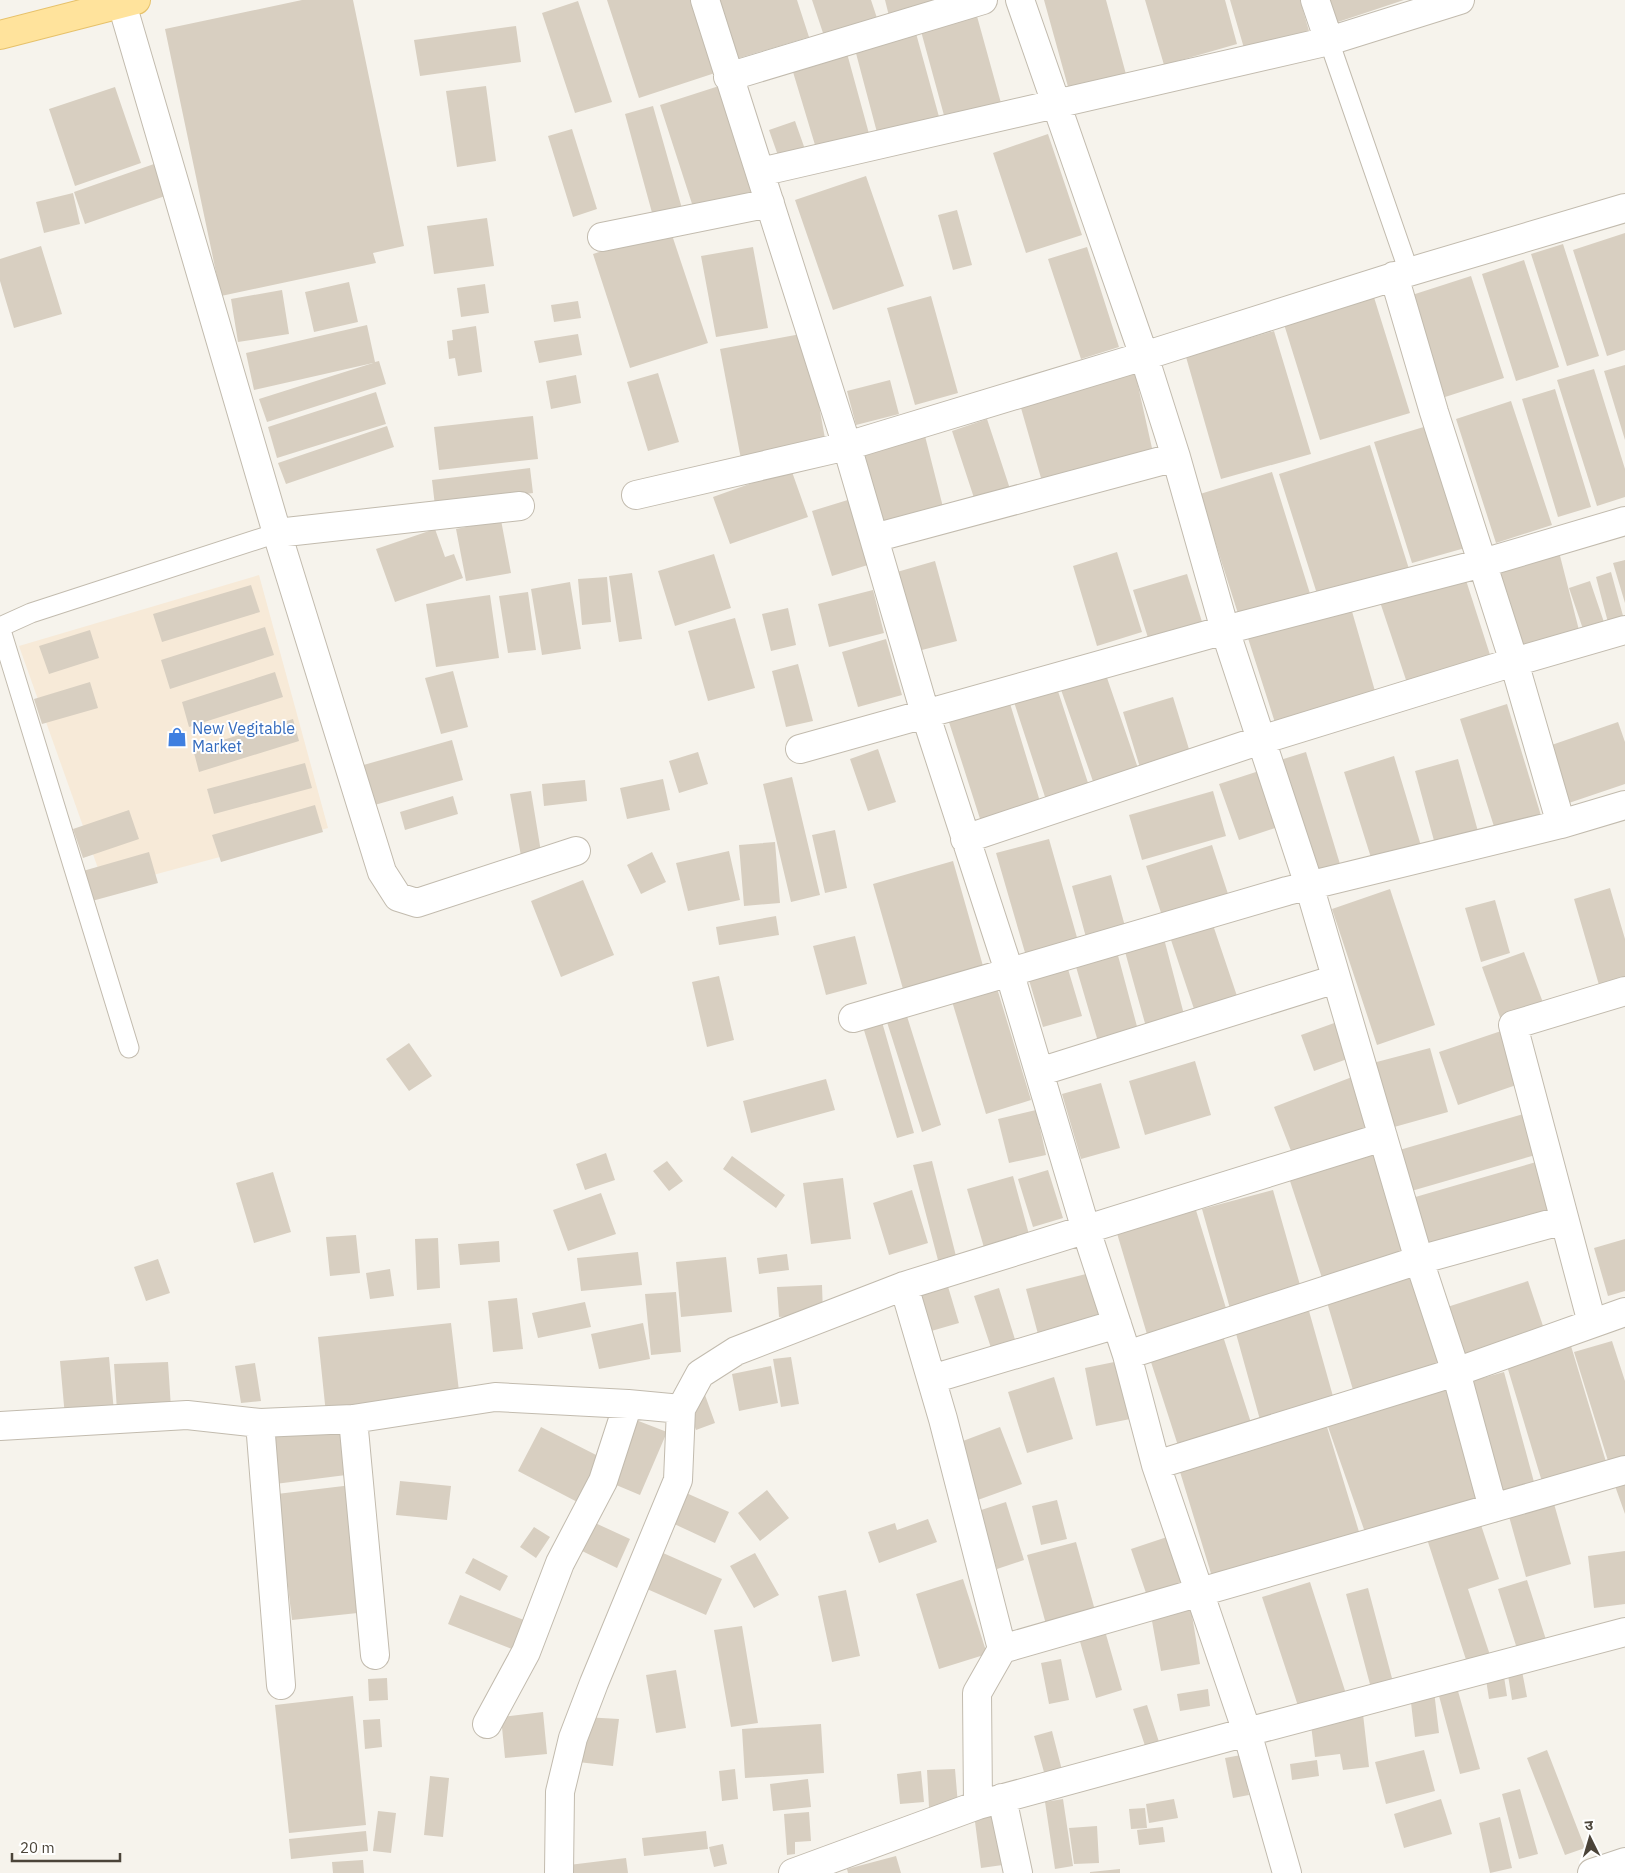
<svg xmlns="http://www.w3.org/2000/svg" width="1625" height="1873" viewBox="0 0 1625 1873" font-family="'IBM Plex Sans','Noto Sans Devanagari',sans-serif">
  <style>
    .commercial { fill: #f7ead8 }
    .building { fill: #d8cfc1 }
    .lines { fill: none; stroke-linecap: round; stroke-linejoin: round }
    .service-casing { stroke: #c2bbae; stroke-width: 21 }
    .minor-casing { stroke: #c2bbae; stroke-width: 30 }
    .primary-casing { stroke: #e6c16a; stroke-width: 30 }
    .service { stroke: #fff; stroke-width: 19 }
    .minor { stroke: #fff; stroke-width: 28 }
    .primary { stroke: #ffe39c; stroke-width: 28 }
    .labels { text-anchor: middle; stroke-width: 4; stroke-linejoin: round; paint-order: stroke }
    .shop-label { font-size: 16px; fill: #366cbe; stroke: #fff; text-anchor: start }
  </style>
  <rect width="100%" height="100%" fill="#f6f3ec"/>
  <path class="commercial" d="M259 575 328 828 105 888 19 646Z"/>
  <path class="building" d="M302 0H353L404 246 373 253 376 263 221 296 165 29Z
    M607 0H692L715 73 639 98Z
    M718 0H797L809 37 736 59Z
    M812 0H871L878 21 825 39Z
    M885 0H935L937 7 890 20Z
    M1044 0H1106L1127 78 1070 94Z
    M1145 0H1225L1237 44 1164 65Z
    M1230 0H1300L1311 38 1246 55Z
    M1323 0H1404L1332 24Z
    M578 1 612 102 575 113 542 13Z
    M975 9 1001 103 945 119 919 24Z
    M516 26 521 62 420 76 414 40Z
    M914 26 941 124 879 140 853 42Z
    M845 46 871 141 818 155 790 62Z
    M486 86 496 161 457 167 446 91Z
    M719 86 753 191 694 210 660 105Z
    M115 87 141 163 75 186 49 109Z
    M653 106 683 212 654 220 625 114Z
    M795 121 807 155 781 164 769 130Z
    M572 129 597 209 573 217 548 136Z
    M1048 134 1082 235 1026 253 993 153Z
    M154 164 165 196 85 224 74 192Z
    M866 176 904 286 833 310 795 200Z
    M73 193 80 224 44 233 36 202Z
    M957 210 972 265 953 270 938 215Z
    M487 218 494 266 434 274 427 226Z
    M670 229 708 343 630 368 593 254Z
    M1625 233V350L1607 356 1573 250Z
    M1563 244 1599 356 1567 366 1531 254Z
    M41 246 62 314 14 328 0 281V259Z
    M753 247 768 328 716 337 701 256Z
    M1087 247 1119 347 1081 359 1048 259Z
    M1524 260 1559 367 1516 381 1482 274Z
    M1471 276 1504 378 1445 397 1412 295Z
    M349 282 358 322 314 332 305 292Z
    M485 284 489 313 461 317 457 288Z
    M282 290 289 334 238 342 231 299Z
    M1373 294 1410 413 1320 440 1283 321Z
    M931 296 958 393 915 405 887 308Z
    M578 301 581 318 554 322 551 305Z
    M367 325 375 362 379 361 386 384 267 422 259 399 373 363 254 390 246 353Z
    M476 326 482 372 458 376 455 358 449 359 447 341 453 340 452 330Z
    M1274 331 1311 454 1221 479 1186 357Z
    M806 333 826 444 741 459 720 349Z
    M578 334 582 355 539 363 534 341Z
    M1625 365V440L1604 371Z
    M1134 368 1154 457 1043 485 1019 401Z
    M1594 369 1625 469V497L1597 506 1557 380Z
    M658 373 679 442 648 451 627 382Z
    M576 375 581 403 551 409 546 381Z
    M890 380 899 414 856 425 847 391Z
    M1555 389 1591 507 1558 517 1522 399Z
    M376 392 386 424 277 458 268 427Z
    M1511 401 1552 525 1496 543 1456 419Z
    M533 416 538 459 439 470 434 427Z
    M987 419 1012 495 976 504 952 431Z
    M387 426 394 447 286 484 278 463Z
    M1427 426 1465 548 1412 563 1374 442Z
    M925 436 944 511 886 527 861 456Z
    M1370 445 1409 569 1318 597 1279 474Z
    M530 468 533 493 435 506 432 480Z
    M791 469 808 517 730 544 713 497Z
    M1272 472 1312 600 1241 623 1200 494Z
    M851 499 871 564 832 576 812 511Z
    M501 520 511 573 466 581 456 529Z
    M435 529 445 557 454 554 463 578 395 602 376 549Z
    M1558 548 1581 638 1526 655 1497 564Z
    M1117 552 1142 632 1097 646 1073 566Z
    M714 554 731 608 675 626 658 571Z
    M1625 560V603L1613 563Z
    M935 561 957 641 918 651 897 572Z
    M1611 572 1625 623 1610 630 1596 577Z
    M632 573 642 639 619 642 609 576Z
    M1187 574 1203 625 1149 641 1133 590Z
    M1464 574 1492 661 1409 689 1380 602Z
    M607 577 611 622 582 625 578 579Z
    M1590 581 1607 631 1586 638 1569 588Z
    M570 582 581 649 542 655 531 589Z
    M251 585 260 612 162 642 153 614Z
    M873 590 884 633 829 647 818 604Z
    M528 592 536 650 508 653 499 596Z
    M490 595 499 658 436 667 426 604Z
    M1349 601 1377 698 1277 729 1246 632Z
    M788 608 796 645 771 651 762 614Z
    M735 618 755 688 708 701 688 631Z
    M265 627 274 655 170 689 161 660Z
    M90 630 99 658 49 674 39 646Z
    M886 639 902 695 858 707 842 652Z
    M798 664 813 721 786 727 772 671Z
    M1104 669 1141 777 1096 790 1059 684Z
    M453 671 468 727 441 734 425 678Z
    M275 672 283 697 189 727 182 702Z
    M90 682 98 708 42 724 34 699Z
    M1056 685 1090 789 1047 803 1013 699Z
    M1008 697 1042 808 982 825 947 716Z
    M1173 697 1192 759 1142 774 1123 712Z
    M1507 704 1543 822 1497 836 1460 719Z
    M293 719 299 741 199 772 193 749Z
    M1618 722 1625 742V784L1560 806 1543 748Z
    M452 740 463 780 371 806 360 766Z
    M878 749 896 802 868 811 850 759Z
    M698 752 708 784 679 793 669 761Z
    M1306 752 1343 874 1313 883 1277 761Z
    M1394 756 1422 849 1373 864 1344 772Z
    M1458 759 1479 835 1436 848 1415 771Z
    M305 763 312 788 214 814 207 789Z
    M1259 771 1278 827 1239 840 1219 784Z
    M792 777 820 895 791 902 763 784Z
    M663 779 670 810 627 819 620 788Z
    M585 780 587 801 544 806 542 784Z
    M531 791 541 852 521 856 510 794Z
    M1213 791 1226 836 1142 860 1129 815Z
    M453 796 458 814 405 830 400 812Z
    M315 805 323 832 221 862 212 835Z
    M129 810 139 839 83 858 73 829Z
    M835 830 847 888 825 893 812 835Z
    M1049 839 1078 941 1026 956 996 853Z
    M775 842 780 903 744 906 739 845Z
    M1212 845 1229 897 1163 919 1146 866Z
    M729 851 740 900 688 911 676 863Z
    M149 852 158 883 92 901 83 871Z
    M652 852 666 882 641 894 627 865Z
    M953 861 985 973 905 996 873 884Z
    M1111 875 1126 930 1087 941 1072 886Z
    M583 880 614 955 561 977 531 901Z
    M1610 888 1625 939V978L1599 985 1574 899Z
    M1390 889 1435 1025 1377 1045 1332 909Z
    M1495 900 1510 953 1481 962 1465 908Z
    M776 916 779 935 719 945 716 927Z
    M1211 919 1237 996 1194 1009 1169 934Z
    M1162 931 1186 1022 1148 1034 1122 941Z
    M855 936 867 984 826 995 813 946Z
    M1116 948 1139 1034 1099 1045 1074 960Z
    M1524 952 1545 1008 1502 1023 1482 967Z
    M1065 959 1082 1016 1043 1027 1026 970Z
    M719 976 734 1040 707 1047 692 982Z
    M996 985 1031 1100 986 1114 951 998Z
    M906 1013 941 1125 922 1132 886 1019Z
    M882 1022 914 1133 897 1138 863 1027Z
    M1337 1022 1350 1058 1314 1071 1301 1035Z
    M1507 1029 1525 1082 1458 1105 1439 1052Z
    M409 1043 432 1076 409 1091 386 1059Z
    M1430 1048 1448 1112 1387 1129 1369 1064Z
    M1195 1061 1211 1115 1145 1135 1129 1081Z
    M1352 1077 1371 1127 1293 1156 1274 1107Z
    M826 1079 835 1110 751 1133 743 1101Z
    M1101 1083 1120 1148 1081 1159 1062 1094Z
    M1036 1110 1046 1155 1009 1163 998 1119Z
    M1527 1113 1539 1154 1408 1192 1396 1151Z
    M606 1153 615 1180 585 1190 576 1164Z
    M1373 1154 1406 1254 1323 1281 1290 1181Z
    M732 1156 785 1195 776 1208 723 1169Z
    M1543 1160 1558 1215 1421 1254 1405 1200Z
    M667 1161 683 1181 669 1191 653 1171Z
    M932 1161 957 1260 939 1264 913 1165Z
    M1048 1170 1063 1218 1033 1227 1018 1179Z
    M273 1172 291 1232 254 1243 236 1183Z
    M1013 1176 1030 1238 985 1251 967 1189Z
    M843 1178 851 1239 811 1244 803 1183Z
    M912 1190 928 1243 889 1255 873 1203Z
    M1273 1190 1302 1292 1231 1312 1202 1209Z
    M601 1193 616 1234 568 1251 553 1210Z
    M1195 1207 1229 1318 1149 1341 1116 1230Z
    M356 1235 360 1273 330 1276 326 1237Z
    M438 1238 440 1288 417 1290 415 1239Z
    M1625 1239V1291L1608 1296 1594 1248Z
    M499 1241 500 1262 460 1265 458 1244Z
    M638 1252 642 1285 581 1291 577 1258Z
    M787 1254 789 1270 759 1274 757 1258Z
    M726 1257 732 1312 681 1317 676 1262Z
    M158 1259 170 1293 146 1301 134 1267Z
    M390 1269 394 1296 370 1299 366 1273Z
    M1090 1273 1103 1320 1039 1338 1026 1289Z
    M1410 1273 1441 1373 1356 1400 1326 1299Z
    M946 1280 959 1323 921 1334 908 1290Z
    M1528 1281 1546 1335 1459 1364 1441 1309Z
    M822 1285 823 1314 779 1317 777 1287Z
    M999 1288 1017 1346 993 1354 974 1296Z
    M676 1292 681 1352 651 1355 645 1294Z
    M517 1298 523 1349 493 1352 488 1301Z
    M585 1302 591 1327 538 1338 532 1313Z
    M1309 1311 1336 1407 1262 1427 1235 1330Z
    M451 1323 460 1400 326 1414 318 1337Z
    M643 1323 650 1359 599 1369 591 1334Z
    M1222 1333 1254 1432 1181 1455 1149 1356Z
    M1612 1341 1625 1381V1459L1609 1464 1574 1352Z
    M1571 1346 1607 1465 1543 1485 1507 1366Z
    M109 1357 114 1412 65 1417 60 1361Z
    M791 1357 799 1404 781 1407 773 1359Z
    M1124 1360 1135 1418 1096 1426 1085 1368Z
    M168 1362 171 1408 117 1411 114 1364Z
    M255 1363 261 1401 241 1403 235 1366Z
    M771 1366 778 1403 739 1411 732 1374Z
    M1504 1372 1534 1482 1495 1493 1465 1383Z
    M1054 1377 1073 1439 1027 1453 1008 1392Z
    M1447 1379 1488 1496 1367 1538 1326 1421Z
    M705 1395 715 1423 696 1430 686 1402Z
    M1324 1417 1360 1535 1213 1580 1177 1462Z
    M636 1420 667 1432 640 1495 609 1482Z
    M541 1427 606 1460 583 1505 518 1471Z
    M1000 1427 1022 1484 975 1501 955 1444Z
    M348 1428 354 1474 275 1484 270 1437Z
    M400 1481 451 1486 447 1520 396 1515Z
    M1625 1482V1514L1615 1486Z
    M352 1485 367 1612 292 1620 277 1494Z
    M767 1490 789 1518 760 1541 738 1513Z
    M684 1492 729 1512 715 1543 670 1522Z
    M1057 1500 1067 1539 1041 1545 1032 1506Z
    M1553 1500 1571 1564 1526 1577 1508 1513Z
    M1006 1502 1024 1560 997 1569 978 1511Z
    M928 1519 937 1542 879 1563 868 1532 895 1523 897 1530Z
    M593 1522 630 1539 617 1568 580 1550Z
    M1480 1522 1499 1579 1468 1589 1492 1661 1469 1669 1427 1539Z
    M534 1527 550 1537 536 1558 520 1547Z
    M1170 1536 1186 1583 1147 1596 1131 1549Z
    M1076 1542 1096 1614 1047 1628 1027 1555Z
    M654 1549 722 1579 706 1615 638 1585Z
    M1625 1551V1604L1594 1608 1588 1556Z
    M755 1553 779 1595 754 1608 730 1566Z
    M473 1558 508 1576 500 1591 465 1573Z
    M963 1579 987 1654 939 1669 916 1594Z
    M1527 1580 1548 1646 1519 1655 1498 1589Z
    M1310 1582 1348 1700 1301 1715 1262 1597Z
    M1368 1588 1393 1682 1371 1688 1346 1594Z
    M846 1590 860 1656 832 1662 818 1596Z
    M460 1595 529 1622 517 1651 448 1624Z
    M1190 1603 1200 1664 1161 1671 1150 1610Z
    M742 1626 758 1723 731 1727 714 1630Z
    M1105 1631 1122 1690 1096 1698 1079 1638Z
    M1061 1659 1069 1700 1049 1704 1041 1663Z
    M1521 1666 1527 1697 1512 1700 1507 1669Z
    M676 1670 686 1728 656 1733 646 1675Z
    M1503 1670 1507 1696 1489 1699 1485 1673Z
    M387 1678 388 1700 369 1701 368 1679Z
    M1208 1689 1210 1706 1180 1711 1177 1694Z
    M1434 1691 1439 1733 1415 1737 1410 1694Z
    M1458 1691 1480 1769 1460 1774 1439 1696Z
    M353 1696 366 1825 289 1833 275 1705Z
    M1147 1705 1160 1745 1146 1749 1133 1709Z
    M543 1712 547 1754 505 1758 501 1717Z
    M1363 1714 1369 1767 1343 1770 1340 1754 1315 1757 1311 1725Z
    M584 1717 619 1719 613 1766 578 1762Z
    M380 1719 382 1747 365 1749 363 1720Z
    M821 1724 824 1773 745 1778 742 1729Z
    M1052 1731 1064 1778 1047 1783 1034 1736Z
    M1424 1750 1435 1791 1386 1804 1375 1762Z
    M1547 1750 1585 1848 1565 1855 1527 1758Z
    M1241 1755 1249 1795 1233 1798 1225 1758Z
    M1317 1760 1319 1776 1292 1780 1290 1764Z
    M735 1769 738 1799 722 1801 719 1771Z
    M955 1769 958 1805 929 1807 927 1770Z
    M921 1771 924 1802 900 1804 897 1774Z
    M430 1776 449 1778 443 1837 424 1835Z
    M808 1779 811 1807 773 1811 770 1784Z
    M1520 1789 1538 1854 1519 1859 1502 1794Z
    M1063 1799 1073 1866 1055 1869 1045 1802Z
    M1174 1799 1178 1818 1149 1823 1146 1804Z
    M1441 1799 1452 1834 1404 1848 1394 1814Z
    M1145 1808 1147 1828 1131 1829 1129 1809Z
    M1003 1810 1010 1864 981 1868 974 1814Z
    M378 1811 396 1813 391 1853 373 1851Z
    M809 1812 811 1841 795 1842V1854L787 1855 784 1814Z
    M1500 1817 1512 1868 1490 1873 1479 1823Z
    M1097 1826 1099 1863 1074 1864 1069 1828Z
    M1163 1827 1165 1842 1139 1845 1137 1830Z
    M366 1831 368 1851 291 1859 289 1839Z
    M706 1831 708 1849 644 1856 642 1838Z
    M723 1844 727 1864 714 1867 709 1847Z
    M896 1856 901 1873H848L847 1869Z
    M626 1858 628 1873H570L569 1865Z
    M363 1860 364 1873H333L332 1862Z
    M1120 1869V1873H1090V1872Z"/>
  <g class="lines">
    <defs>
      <path id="service" d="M1329 41 1409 272
        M129 1048 0 627 31 613 277 533"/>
      <path id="minor" d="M705 0 847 446 925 713 1009 971 1086 1230 1127 1355 1156 1465 1247 1732 1287 1873
        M1020 0 1144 356 1176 457 1225 630 1309 885 1419 1260 1456 1372 1493 1508
        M1315 0 1329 41
        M122 4 277 533 382 872 398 897 417 903 576 851
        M728 77 983 0
        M760 172 1329 41 1460 0
        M602 237 770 203
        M1394 276 1434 412 1514 662 1561 824
        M636 495 847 446 1144 356 1409 272 1625 208
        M277 533 520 506
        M874 538 1176 457
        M800 749 1225 630 1483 563 1625 521
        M965 839 1261 740 1514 662 1625 630
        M853 1018 1287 891 1561 824 1625 805
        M1039 1072 1336 979
        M904 1286 943 1419 1002 1649
        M1592 1323 1513 1025 1625 991
        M1127 1355 1419 1260 1564 1220
        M932 1379 1117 1324
        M353 1419 375 1655
        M260 1423 281 1685
        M0 1426 187 1415 260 1423 353 1419 495 1397 628 1404 681 1409
        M1156 1465 1456 1372 1625 1312
        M487 1724 526 1652 560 1563 603 1481 628 1404
        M1002 1798 1018 1873
        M978 1805 977 1693 1002 1649 1625 1470
        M559 1873 560 1792 573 1738 594 1683 678 1480 681 1409 700 1374 736 1351 904 1286 1383 1137
        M793 1873 978 1805 1247 1732 1625 1632
        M1592 1873 1625 1862"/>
      <path id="primary" d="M0 35 136 0"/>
    </defs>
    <use href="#service" class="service-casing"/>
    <use href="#minor" class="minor-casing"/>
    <use href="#primary" class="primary-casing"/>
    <use href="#service" class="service"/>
    <use href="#minor" class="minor"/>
    <use href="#primary" class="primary"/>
  </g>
  <defs>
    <symbol id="shop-bare" viewBox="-9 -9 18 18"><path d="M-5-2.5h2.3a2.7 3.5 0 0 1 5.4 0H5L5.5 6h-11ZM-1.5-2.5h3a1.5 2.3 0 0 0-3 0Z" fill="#3f7fe0" stroke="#fff" stroke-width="2.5" paint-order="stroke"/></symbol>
  </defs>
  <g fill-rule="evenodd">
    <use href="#shop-bare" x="163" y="723" width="28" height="28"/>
  </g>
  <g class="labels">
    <g class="shop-label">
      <text x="192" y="734">New Vegitable<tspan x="192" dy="18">Market</tspan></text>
    </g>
  </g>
  <g transform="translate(1590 1838) rotate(355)" stroke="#ffffff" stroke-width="4" paint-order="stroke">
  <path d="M0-4L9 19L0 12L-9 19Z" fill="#4b4439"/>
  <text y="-8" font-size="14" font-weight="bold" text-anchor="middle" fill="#4b4439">उ</text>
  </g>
  <path d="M12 1853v8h108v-8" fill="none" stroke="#4b4439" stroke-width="2.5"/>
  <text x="20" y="1853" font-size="15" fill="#4b4439" stroke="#ffffff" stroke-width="4" paint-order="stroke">20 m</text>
</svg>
